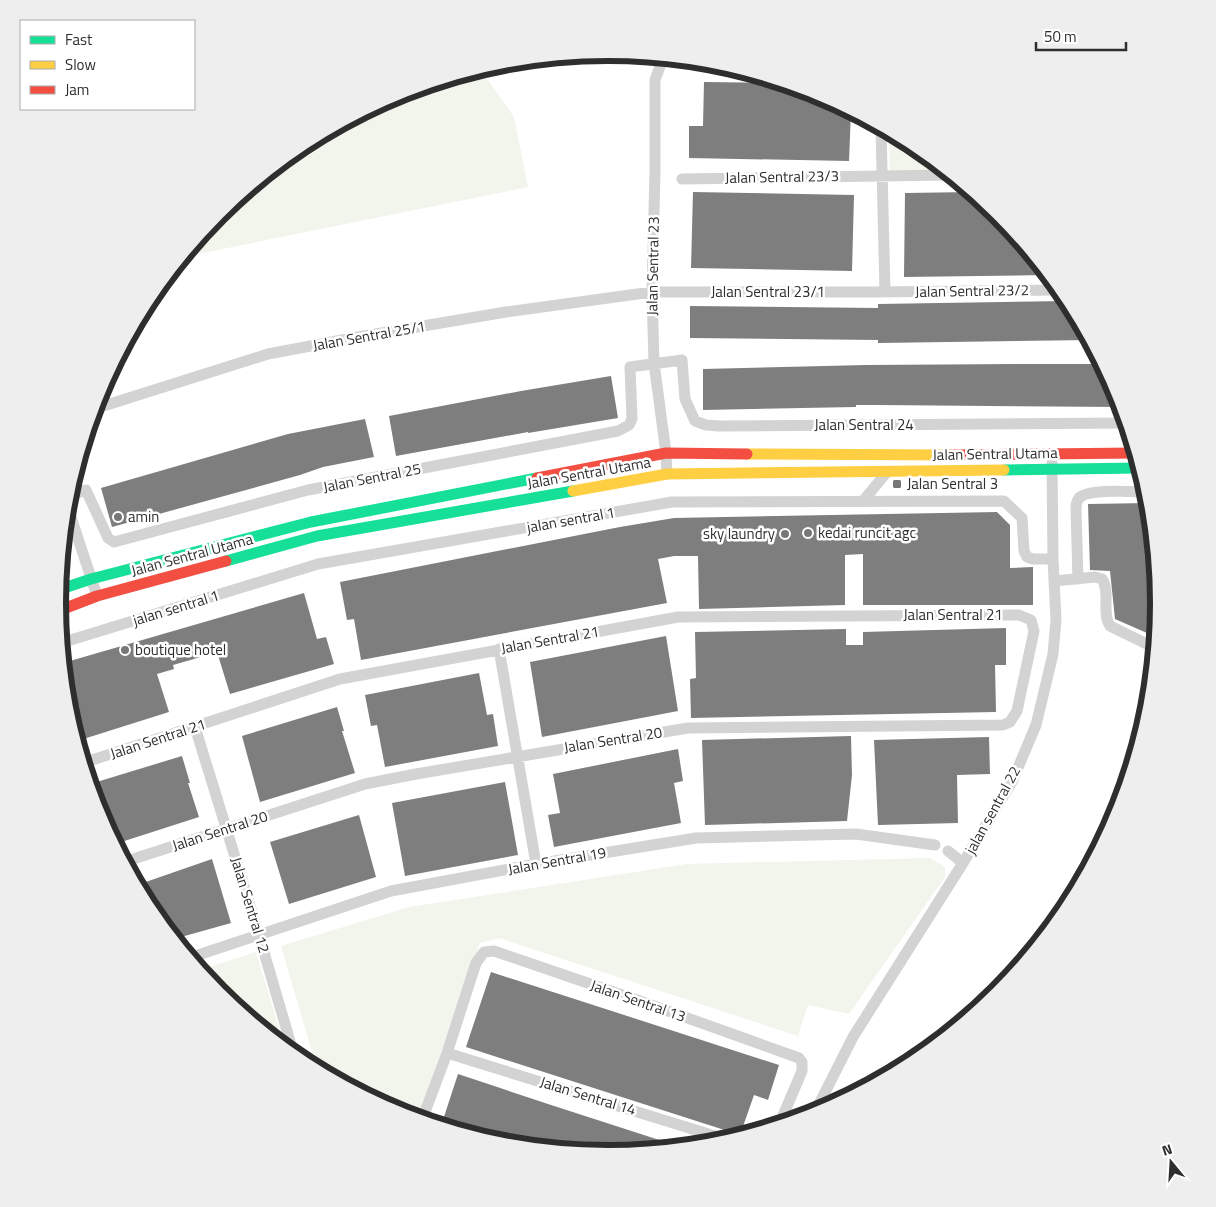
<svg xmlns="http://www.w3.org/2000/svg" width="1216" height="1207" viewBox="0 0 1216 1207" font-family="'Titillium Web',sans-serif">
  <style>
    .green { fill: #f1f5eb }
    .building { fill: #7e7e7e }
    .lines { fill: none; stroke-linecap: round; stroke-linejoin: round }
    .street { stroke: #d3d3d3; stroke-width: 11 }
    .fast { stroke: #16e098; stroke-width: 11 }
    .slow { stroke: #ffcf43; stroke-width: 11 }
    .jam { stroke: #f24e42; stroke-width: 11 }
    .poi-dot { fill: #777; stroke: #fff; stroke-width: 2 }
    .labels { text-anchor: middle; stroke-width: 5; stroke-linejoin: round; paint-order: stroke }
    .street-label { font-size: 15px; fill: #2e2e2e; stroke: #fff }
    .poi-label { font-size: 15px; fill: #2e2e2e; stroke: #fff; text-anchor: start }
    .rim { fill: none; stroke: #2e2e2e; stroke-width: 6 }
  </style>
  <rect width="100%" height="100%" fill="#fff"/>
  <path class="green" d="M480 69 514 117 528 187 183 257 219 214 302 145 397 94Z
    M889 132 914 146 949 174 890 176Z
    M930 858 945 867V877L849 1014 808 1005 798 1036 499 938 480 943 417 1119 397 1112 317 1069 281 946 409 907 687 864Z
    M256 952 285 1048 218 993 200 970Z"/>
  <path class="building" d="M704 82 782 83 819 95 851 111 849 161 689 158V126H703Z
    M693 192 854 195 852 271 691 268Z
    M972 192 998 214 1048 275 904 277 905 193Z
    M1068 301 1089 340 878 343V340L690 338V306L878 308V304Z
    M1021 364H1102L1117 393 1121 407 878 405H856V407L703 410V369L866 365Z
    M611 376 618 418 528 433V432L396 456 389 416 521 391Z
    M365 419 374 457 323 467 300 475 112 527 101 488 288 434Z
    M1149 503 1159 604 1156 637 1115 619 1110 571 1090 570 1088 504Z
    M997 512 1010 525V568L1033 567V605H863V554L845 555V605L699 609 698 556H674L658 559 667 603 361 660 354 619 347 620 340 582 620 527 674 518Z
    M304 593 317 639 326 637 334 664 230 694 217 652 194 659 173 665 174 669 157 674 169 712 77 741 68 711 63 663Z
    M1006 628V665H995L996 712 691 718 690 679 696 678 695 632 846 629V645H863V632Z
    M666 636 678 711 542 737 530 662Z
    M479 673 487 715 493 714 498 746 385 767 377 725 371 726 365 695Z
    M337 707 344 731H342L355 773 260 802 242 736Z
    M851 736 852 775 847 821 705 825 702 740Z
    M989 737 990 774 957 775 958 823 878 825 874 740Z
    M678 749 683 781 674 783 681 823 554 847 548 815 560 813 553 774Z
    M182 756 190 783H188L199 817 115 844 99 814 90 784Z
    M505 782 518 855 405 876 392 803Z
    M359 815 376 877 289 904 270 842Z
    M212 859 231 923 174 939 150 909 137 885Z
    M491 972 779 1065 768 1100 754 1095 740 1135 466 1047Z
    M458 1074 551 1105 681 1147 607 1154 500 1144 441 1126Z"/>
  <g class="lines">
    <path class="street" d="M663 58 655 80V172L652 292 654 363 666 453 667 474
      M697 62H703
      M881 128 885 292
      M682 179 950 175
      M94 409 268 354 358 337 506 312 652 292H873L1060 290
      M68 496 86 490 108 538 114 542 308 490 618 431 629 425 632 419 630 367 682 360 685 399 695 421 706 425 719 426 1126 423
      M863 501 887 472
      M67 505 97 596
      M1078 579 1076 510C1076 505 1076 502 1079 498 1089 488 1132 492 1147 492
      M1054 581 1095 577 1102 579C1111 592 1101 612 1110 626L1155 648
      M61 643 318 564 672 502 1004 501 1022 518 1024 551 1027 557 1033 559H1053
      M499 649 536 864
      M195 727 259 935 294 1055
      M83 763 340 679 678 617 1019 615 1031 620 1034 631 1017 711 1010 722 1003 725 688 728 416 774 365 784 124 862
      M948 851 963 863
      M189 958 391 891 536 864 696 838 856 834 935 845
      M447 1053 728 1140
      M814 1114 853 1037 963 863 1012 782 1036 725 1053 654 1056 620 1053 559 1052 463
      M422 1120 447 1053 476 963 484 952 494 951 640 1001 799 1058 802 1062V1071L779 1125"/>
    <path class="fast" d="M1004 470 1140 468
      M226 561 317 536 573 491
      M58 590 91 579 311 522 537 478"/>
    <path class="slow" d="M747 454 950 455
      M573 491 667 474 1004 470"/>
    <path class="jam" d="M950 455 1135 453
      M537 478 666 453 747 454
      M58 611 97 596 226 561"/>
  </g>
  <g class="poi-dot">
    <rect x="892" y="479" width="10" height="10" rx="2.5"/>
    <circle cx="118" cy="517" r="5"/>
    <circle cx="808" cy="533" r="5"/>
    <circle cx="785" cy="534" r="5"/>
    <circle cx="125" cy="650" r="5"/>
  </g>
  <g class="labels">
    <g class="street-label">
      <text transform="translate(782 177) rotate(-1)" y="5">Jalan Sentral 23/3</text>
      <text transform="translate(653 266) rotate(-89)" y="5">Jalan Sentral 23</text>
      <text transform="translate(972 291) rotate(-1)" y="5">Jalan Sentral 23/2</text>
      <text x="768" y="297">Jalan Sentral 23/1</text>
      <text transform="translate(369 336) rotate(-10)" y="5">Jalan Sentral 25/1</text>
      <text x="864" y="430">Jalan Sentral 24</text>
      <text transform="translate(995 454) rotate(-1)" y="5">Jalan Sentral Utama</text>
      <text transform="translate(589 473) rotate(-10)" y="5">Jalan Sentral Utama</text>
      <text transform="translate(372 478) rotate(-11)" y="5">Jalan Sentral 25</text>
      <text transform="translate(571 520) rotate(-10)" y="5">jalan sentral 1</text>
      <text transform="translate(192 555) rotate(-15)" y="5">Jalan Sentral Utama</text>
      <text transform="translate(176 608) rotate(-17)" y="5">jalan sentral 1</text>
      <text x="953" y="620">Jalan Sentral 21</text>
      <text transform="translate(550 640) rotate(-10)" y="5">Jalan Sentral 21</text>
      <text transform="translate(158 739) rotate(-18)" y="5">Jalan Sentral 21</text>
      <text transform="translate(613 740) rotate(-9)" y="5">Jalan Sentral 20</text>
      <text transform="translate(993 810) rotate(-61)" y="5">jalan sentral 22</text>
      <text transform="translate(220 831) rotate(-18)" y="5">Jalan Sentral 20</text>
      <text transform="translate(557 861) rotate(-10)" y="5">Jalan Sentral 19</text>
      <text transform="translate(250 905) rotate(73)" y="5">Jalan Sentral 12</text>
      <text transform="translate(638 1001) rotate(19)" y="5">Jalan Sentral 13</text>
      <text transform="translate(588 1096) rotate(17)" y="5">Jalan Sentral 14</text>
    </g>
    <g class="poi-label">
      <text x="907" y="489">Jalan Sentral 3</text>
      <text x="128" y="522">amin</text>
      <text x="818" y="538">kedai runcit agc</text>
      <text x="775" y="539" text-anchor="end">sky laundry</text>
      <text x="135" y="655">boutique hotel</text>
    </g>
  </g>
  <path d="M0 0H1216V1207H0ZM66 603a542 542 0 1 1 1084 0a542 542 0 1 1-1084 0Z" fill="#eee" fill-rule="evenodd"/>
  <path class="rim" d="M66 603a542 542 0 1 1 1084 0a542 542 0 1 1-1084 0Z"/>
  <rect x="20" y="20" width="175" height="90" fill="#ffffff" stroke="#ababab"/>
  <rect x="30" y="36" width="25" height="8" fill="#16e098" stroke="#ababab"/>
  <text x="65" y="45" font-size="15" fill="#2e2e2e">Fast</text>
  <rect x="30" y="61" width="25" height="8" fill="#ffcf43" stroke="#ababab"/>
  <text x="65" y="70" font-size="15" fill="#2e2e2e">Slow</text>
  <rect x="30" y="86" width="25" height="8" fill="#f24e42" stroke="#ababab"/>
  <text x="65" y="95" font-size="15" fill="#2e2e2e">Jam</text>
  <g transform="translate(1171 1162) rotate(342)" stroke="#ffffff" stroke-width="4" paint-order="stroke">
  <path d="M0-4L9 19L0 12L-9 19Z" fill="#2e2e2e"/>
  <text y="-8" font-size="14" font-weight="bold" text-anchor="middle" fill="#2e2e2e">N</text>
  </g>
  <path d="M1036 42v8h90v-8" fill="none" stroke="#2e2e2e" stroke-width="2.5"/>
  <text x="1044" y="42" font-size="15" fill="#2e2e2e" stroke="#ffffff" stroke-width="4" paint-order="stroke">50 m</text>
</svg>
